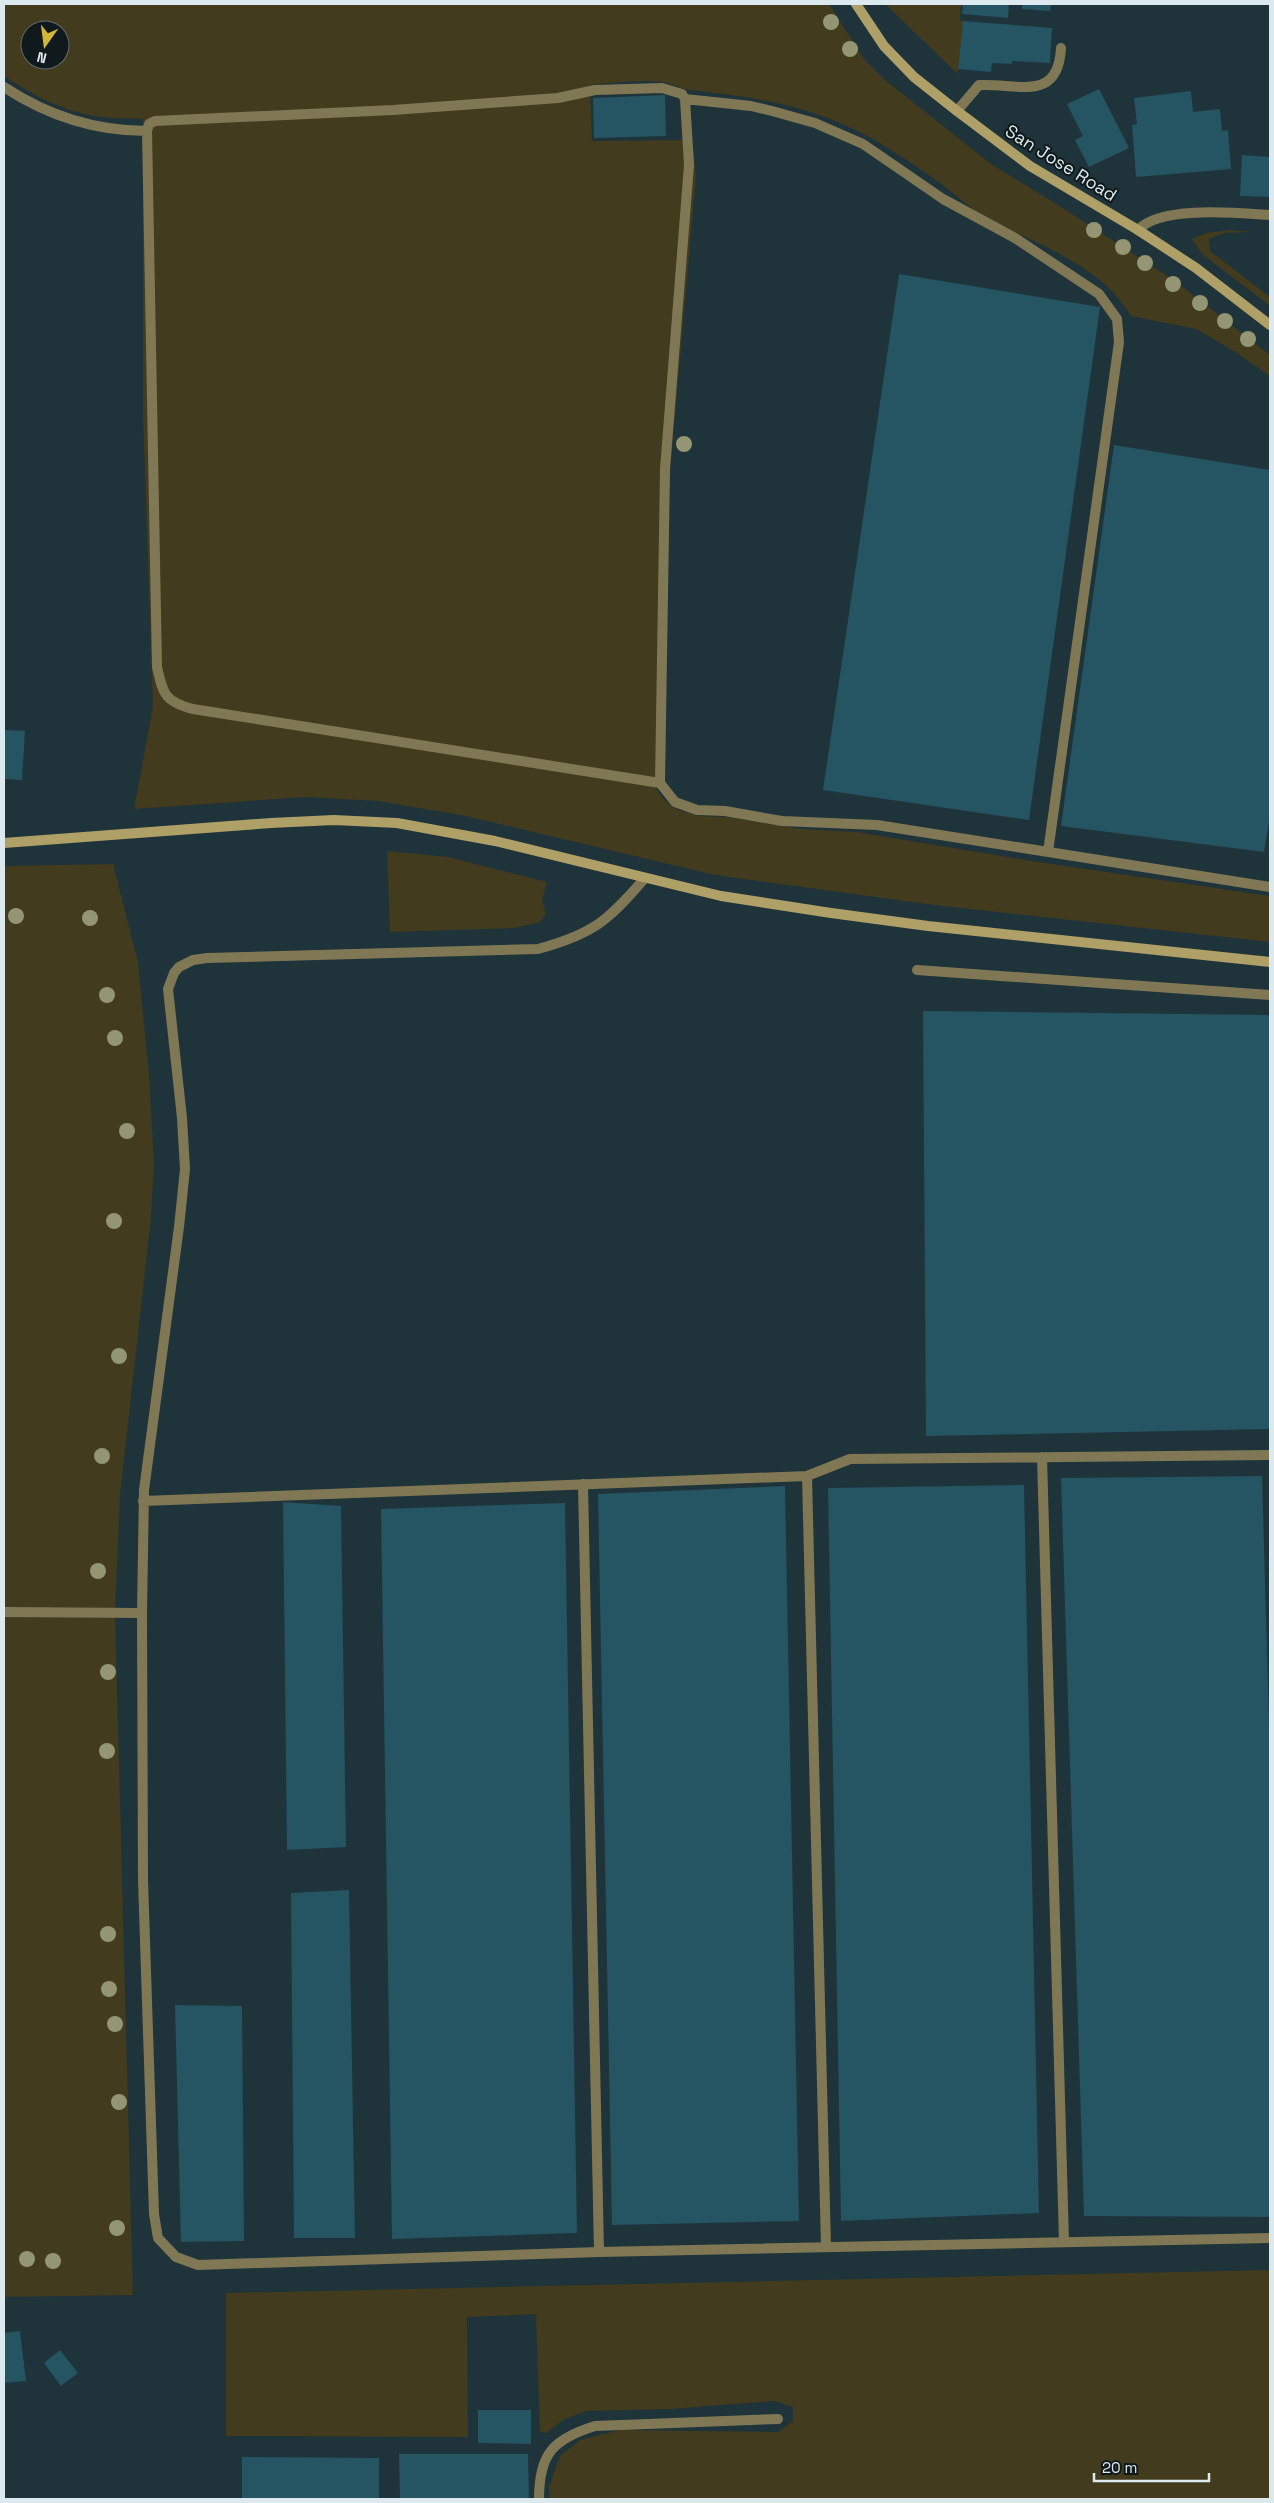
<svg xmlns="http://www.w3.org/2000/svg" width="1274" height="2503" viewBox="0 0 1274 2503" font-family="'Space Grotesk',sans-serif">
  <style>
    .green { fill: #423b1d; fill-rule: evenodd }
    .building { fill: #255463 }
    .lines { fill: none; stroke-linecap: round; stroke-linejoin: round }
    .lane { stroke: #807854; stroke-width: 10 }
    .street { stroke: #807854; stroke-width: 10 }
    .secondary { stroke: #aea066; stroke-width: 10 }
    .tree { fill: #949573 }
    .labels { text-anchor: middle; stroke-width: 4; stroke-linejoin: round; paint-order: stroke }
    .street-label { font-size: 18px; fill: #dce9ee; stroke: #10191c }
  </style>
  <rect width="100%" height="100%" fill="#1e333a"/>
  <path class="green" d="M4 4H829L864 59 885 80 991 164 1066 210 1175 281 1270 355V376L1237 353 1196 329 1131 316C1100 263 1034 244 983 216 971 209 961 199 950 191 928 173 902 157 878 142 815 106 761 98 690 90 681 89 672 83 662 82 638 79 613 83 590 85L592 141 687 140 693 144 696 177 670 471 663 786H655L660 795 669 804 679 810 699 816 728 817 801 829 857 832 1038 862 1270 896V942L934 905 715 875 466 816 378 801 305 797 134 809 153 706 143 413V119C133 118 123 119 112 118 73 116 36 98 4 76ZM30 30H60V60H30Z
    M885 4H961L960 20 963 21 958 74Z
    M1230 230 1252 232 1224 233 1209 239 1210 251 1270 297V306L1202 254 1192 239 1206 233Z
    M387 851 448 857 547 882 542 900 546 914 540 922 514 928 390 932Z
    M113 864 138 962 149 1075 154 1164 151 1218 120 1495 115 1613 133 2295 4 2297V866Z
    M1270 2270V2499H549V2487L560 2456 580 2440 619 2430 778 2432 793 2421V2407L774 2401 670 2409 586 2411 563 2420 546 2433 540 2432 536 2314 467 2317 468 2437 226 2436V2293Z"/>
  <path class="building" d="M963 4H1009L1008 18 962 14Z
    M1022 4H1051L1050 11 1022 9Z
    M963 21 1052 28 1050 63 1012 61V64L992 63 991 72 958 69Z
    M1099 89 1129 148 1089 167 1075 140 1083 136 1067 104Z
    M1191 91 1193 112 1220 109 1222 131 1228 130 1231 169 1136 177 1132 125 1137 124 1134 98Z
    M665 95 666 136 594 138 593 98Z
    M1242 155 1270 157V197L1240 196Z
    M899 274 1100 307 1029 820 823 790Z
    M1114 445 1270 470V815L1264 852 1061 826Z
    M4 730 25 731 22 780 4 779Z
    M923 1011 1270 1015V1429L926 1436Z
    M1262 1476 1270 1757V2217L1084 2216 1061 1478Z
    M1024 1485 1039 2213 841 2221 828 1488Z
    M785 1486 799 2221 612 2225 598 1494Z
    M283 1502 341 1506 346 1847 287 1850Z
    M565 1503 577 2233 392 2239 381 1509Z
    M349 1890 355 2238H294L291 1893Z
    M175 2005 242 2006 244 2241 181 2242Z
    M20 2331 26 2381 4 2383V2333Z
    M60 2350 78 2373 61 2386 44 2363Z
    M478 2410H531V2444L478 2443Z
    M399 2454H528L529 2499H400Z
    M242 2457 379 2458V2499H242Z"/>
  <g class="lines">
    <path class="lane" d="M4 87C48 116 95 131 147 131L149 124 155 121 393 110 558 98 595 90 662 88 682 94 685 99 751 106 772 111 815 123 863 144 943 199 1015 238 1099 294 1117 319 1119 342 1048 852
      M685 99 689 165 665 469 660 783 675 802 697 810 725 811 782 821 877 825 1270 887
      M957 111 979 85C1018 83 1058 103 1061 48
      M147 131 157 667C163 694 165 702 193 709L660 783
      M644 879C608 921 593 934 538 949L207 958 193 960 179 967 174 973 168 989 182 1118 185 1169 179 1227 144 1490 142 1613 143 1880 154 2214 158 2238 176 2257 198 2265 599 2252 1270 2238
      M917 970 1270 995
      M1042 1457 1064 2242
      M807 1476 826 2247
      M583 1484 599 2252
      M143 1501 807 1476 850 1459 1270 1455
      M4 1612 142 1613
      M539 2499C539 2454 553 2439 595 2426L778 2419"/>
    <path class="street" d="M1138 230C1160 205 1239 213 1270 215"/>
    <path class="secondary" d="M856 4 884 46 914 77 957 111 1030 166 1138 230 1196 268 1270 325
      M4 843 271 823 334 820 397 823 495 841 721 896 831 913 928 926 1270 962"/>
  </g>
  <g class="tree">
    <circle cx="831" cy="22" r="8"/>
    <circle cx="850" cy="49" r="8"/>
    <circle cx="1094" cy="230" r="8"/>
    <circle cx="1123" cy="247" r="8"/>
    <circle cx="1145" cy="263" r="8"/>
    <circle cx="1173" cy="284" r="8"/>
    <circle cx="1200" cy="303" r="8"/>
    <circle cx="1225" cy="321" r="8"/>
    <circle cx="1248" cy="339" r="8"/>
    <circle cx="684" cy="444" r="8"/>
    <circle cx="16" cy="916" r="8"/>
    <circle cx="90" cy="918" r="8"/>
    <circle cx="107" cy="995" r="8"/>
    <circle cx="115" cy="1038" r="8"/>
    <circle cx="127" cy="1131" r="8"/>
    <circle cx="114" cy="1221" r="8"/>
    <circle cx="119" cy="1356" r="8"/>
    <circle cx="102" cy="1456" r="8"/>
    <circle cx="98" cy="1571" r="8"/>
    <circle cx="108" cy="1672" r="8"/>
    <circle cx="107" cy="1751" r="8"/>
    <circle cx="108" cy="1934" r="8"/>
    <circle cx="109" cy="1989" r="8"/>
    <circle cx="115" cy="2024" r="8"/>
    <circle cx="119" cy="2102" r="8"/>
    <circle cx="117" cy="2228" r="8"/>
    <circle cx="27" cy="2259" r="8"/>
    <circle cx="53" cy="2261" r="8"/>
  </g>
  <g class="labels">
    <g class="street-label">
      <text transform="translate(1061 163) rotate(32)" y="6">San Jose Road</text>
    </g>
  </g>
  <rect width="1274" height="2503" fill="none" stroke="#dce9ee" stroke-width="10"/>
  <g transform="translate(45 45) rotate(194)"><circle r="24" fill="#10191c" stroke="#626c70"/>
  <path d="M0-4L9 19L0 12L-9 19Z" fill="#d2b736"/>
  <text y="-8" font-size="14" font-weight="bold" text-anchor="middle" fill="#dce9ee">N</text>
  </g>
  <path d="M1094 2473v8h115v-8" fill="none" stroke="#dce9ee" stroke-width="2.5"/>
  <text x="1102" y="2473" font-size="15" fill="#dce9ee" stroke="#10191c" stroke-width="4" paint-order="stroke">20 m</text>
</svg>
